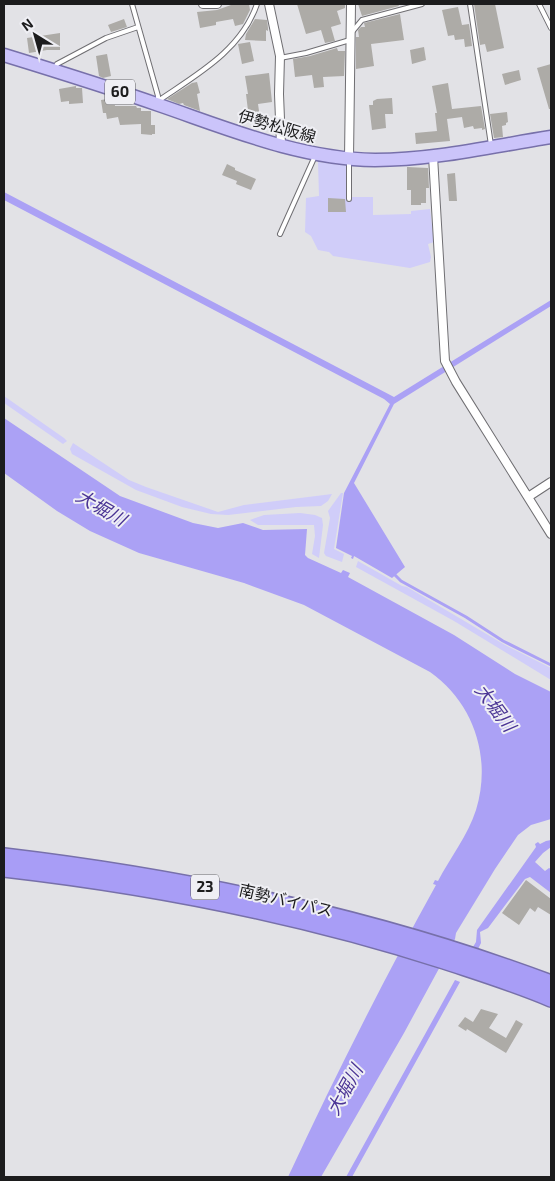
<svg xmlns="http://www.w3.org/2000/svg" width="555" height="1181" viewBox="0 0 555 1181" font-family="'Exo 2','Noto Sans JP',sans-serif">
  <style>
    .green { fill: #d0cdf9 }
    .water { fill: #aba1f5 }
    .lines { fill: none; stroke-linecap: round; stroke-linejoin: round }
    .stream { stroke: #aba1f5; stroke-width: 3 }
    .building { fill: #adaba7 }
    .lane-casing { stroke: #6f6e72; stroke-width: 6 }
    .street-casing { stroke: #6f6e72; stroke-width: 10 }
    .primary-casing { stroke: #7770aa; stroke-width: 15 }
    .highway-casing { stroke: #7770aa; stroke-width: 18 }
    .lane { stroke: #fff; stroke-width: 4 }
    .street { stroke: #fff; stroke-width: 8 }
    .primary { stroke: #cbc4fa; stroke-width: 12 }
    .highway { stroke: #a89df6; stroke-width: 15 }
    .labels { text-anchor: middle; stroke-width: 4; stroke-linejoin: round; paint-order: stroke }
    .shield { fill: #efeff4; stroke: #5b5b5e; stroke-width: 1 }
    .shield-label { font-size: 15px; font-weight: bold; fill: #1c1c1d }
    .street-label { font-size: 16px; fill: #1c1c1d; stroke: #efeff4 }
    .water-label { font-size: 18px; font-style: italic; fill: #4b3595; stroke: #efeff4 }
  </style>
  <rect width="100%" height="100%" fill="#e2e2e6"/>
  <path class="green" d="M318 162 349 166 352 197H373V215L411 214V211L430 209 434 242 428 244 431 257 430 262 410 268 333 256 329 252 318 250 311 236 305 232 306 198 319 196Z
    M4 396 64 438 67 441 63 444 4 403Z
    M73 443 129 480 146 487 218 512 244 505 332 494 328 501 321 506 296 507 228 515 211 514 182 507 136 490 72 454 70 449Z
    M341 493H343L334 549 344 554 342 562 326 556 324 553 330 518 328 511Z
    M300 513 315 515 322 518 323 525 319 558 312 554 315 536 314 525H258L250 520 264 515Z
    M358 561 402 586 407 587 505 645 551 668V680L454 621 356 567Z"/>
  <path class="water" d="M4 192 394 397 551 300V306L394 404 354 483 405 567 392 578 354 556 353 559 351 558 352 556 336 548 344 493 390 404 384 399 4 200Z
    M4 418 120 496 193 523 218 528 243 523 263 530 307 529 305 555 308 558 341 573 343 570 350 573 348 577 454 635 515 674 551 692V819L531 825 518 835 495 869 456 933 455 939 404 1033 321 1177H288C334 1078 383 981 436 885L433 884 435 880 438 881C450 858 468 835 476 810 492 758 474 703 430 672L304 605 244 583 139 553 90 531 57 511 4 473Z
    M551 840V847L543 853 535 862 545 871 549 868 551 869V893L530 877 525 879 488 928 480 932 481 943 478 949 473 947 476 942 477 930 536 847 535 844 538 842 540 844 546 841Z
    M455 980 460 982 352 1177H346Z"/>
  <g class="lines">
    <path class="stream" d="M395 575 401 581 466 617 503 641 551 665"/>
  </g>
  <path class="building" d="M231 4H249L250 10 243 24 235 26 233 19 216 22V25L200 28 197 12 217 10 231 5Z
    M297 4H345V8L337 11 341 24 331 27 335 41 325 43 321 30 306 34Z
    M358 4H398L399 6 362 16Z
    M474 4H495L504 48 487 52 485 44 480 45Z
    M458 7 462 25 469 24 472 46 465 47 464 39 455 40 454 35 448 36 442 10Z
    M400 14 404 40 371 44 374 66 356 69V37H359L358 30 361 27H365L364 23Z
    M124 19 127 27 111 32 108 25Z
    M255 19 267 20 268 28V31L266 30V41L245 40 246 34Z
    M60 33V50H47L29 53 27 38Z
    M250 42 254 61 242 64 238 44Z
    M424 47 426 60 412 64 410 50Z
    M337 48 338 51H345L344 76 323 77 324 87 314 88 312 75 295 77 293 59 310 56Z
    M107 54 111 76 103 78 99 76 96 56Z
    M551 64V109H549L537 68Z
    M519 70 521 80 505 85 502 74Z
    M269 73 272 102 258 104 260 118 249 119 246 94H248L245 76Z
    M197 82 200 93 197 94 200 111 184 105 183 103 179 104 167 99 192 83Z
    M448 83 452 109 481 106 485 129 482 130V128L474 129 473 126 464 128 462 117 447 119 450 141 416 144 415 133 437 131 435 113H437L432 86Z
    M76 86V88H82L83 103 69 104V101L61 102 59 89Z
    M114 98 115 106H136L137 108H141V111H151V125H155V134H152V135L141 134V124L120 125 118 117 107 119 106 113H103L101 100Z
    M392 98 393 114H385L386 128 372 130 369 105H373V101L377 99Z
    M507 112 508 122 506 123V125L502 126 503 137 494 138 490 114Z
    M227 164 235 168V170L256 179 251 190 236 184 237 181 222 175Z
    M407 167 428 168 429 188H426V203H421V205H411V190H407Z
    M455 173 457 201H449L447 174Z
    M328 198 345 199 346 212H328Z
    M526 880 551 899V915L538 907 535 912 530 908 519 925 502 913Z
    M481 1009 498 1014 489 1028 506 1038 516 1020 523 1024 506 1053 467 1029 466 1031 458 1026 465 1017 473 1022Z"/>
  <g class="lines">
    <defs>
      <path id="lane" d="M132 4 158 96V103
        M470 4 491 145
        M539 4 551 28
        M352 32 362 20 422 4
        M280 58 306 53 350 40
        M55 68 57 64 106 38 138 27
        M158 101C196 75 241 51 257 4
        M349 161V199
        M280 234 315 156"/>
      <path id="street" d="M203 4H217
        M269 4 280 56 279 94 281 145
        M433 156 445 361 456 382 551 534
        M349 158 351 4
        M528 497 551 482"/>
      <path id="primary" d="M4 55C56 71 108 87 159 105 229 129 300 159 375 160 434 160 493 146 551 137"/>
      <path id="highway" d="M4 856C190 878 375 917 551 983
        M4 869C153 886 301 915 444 961 480 973 516 984 551 999"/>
    </defs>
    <use href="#lane" class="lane-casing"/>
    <use href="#street" class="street-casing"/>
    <use href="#primary" class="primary-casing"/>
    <use href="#highway" class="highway-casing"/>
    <use href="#lane" class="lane"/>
    <use href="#street" class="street"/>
    <use href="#primary" class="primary"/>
    <use href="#highway" class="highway"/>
  </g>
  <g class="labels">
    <g class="shield">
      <rect x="105" y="79.5" width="30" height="25" rx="4"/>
      <rect x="191" y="874.5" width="28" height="25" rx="4"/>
    </g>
    <g class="shield-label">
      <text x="120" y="97">60</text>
      <text x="205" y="892">23</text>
    </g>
    <g class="street-label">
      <text transform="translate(277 126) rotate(16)" y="6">伊勢松阪線</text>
      <text transform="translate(286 900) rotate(13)" y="6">南勢バイパス</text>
    </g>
    <g class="water-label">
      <text transform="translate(101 508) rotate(30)" y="6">大堀川</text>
      <text transform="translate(495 708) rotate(53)" y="6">大堀川</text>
      <text transform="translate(345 1090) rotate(-61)" y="6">大堀川</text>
    </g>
  </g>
  <rect width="555" height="1181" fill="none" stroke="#1c1c1d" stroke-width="10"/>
  <g transform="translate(35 35) rotate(323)" stroke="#efeff4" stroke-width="4" paint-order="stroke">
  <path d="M0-4L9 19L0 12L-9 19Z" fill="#1c1c1d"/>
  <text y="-8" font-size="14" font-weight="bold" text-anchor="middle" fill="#1c1c1d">N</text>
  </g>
</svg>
